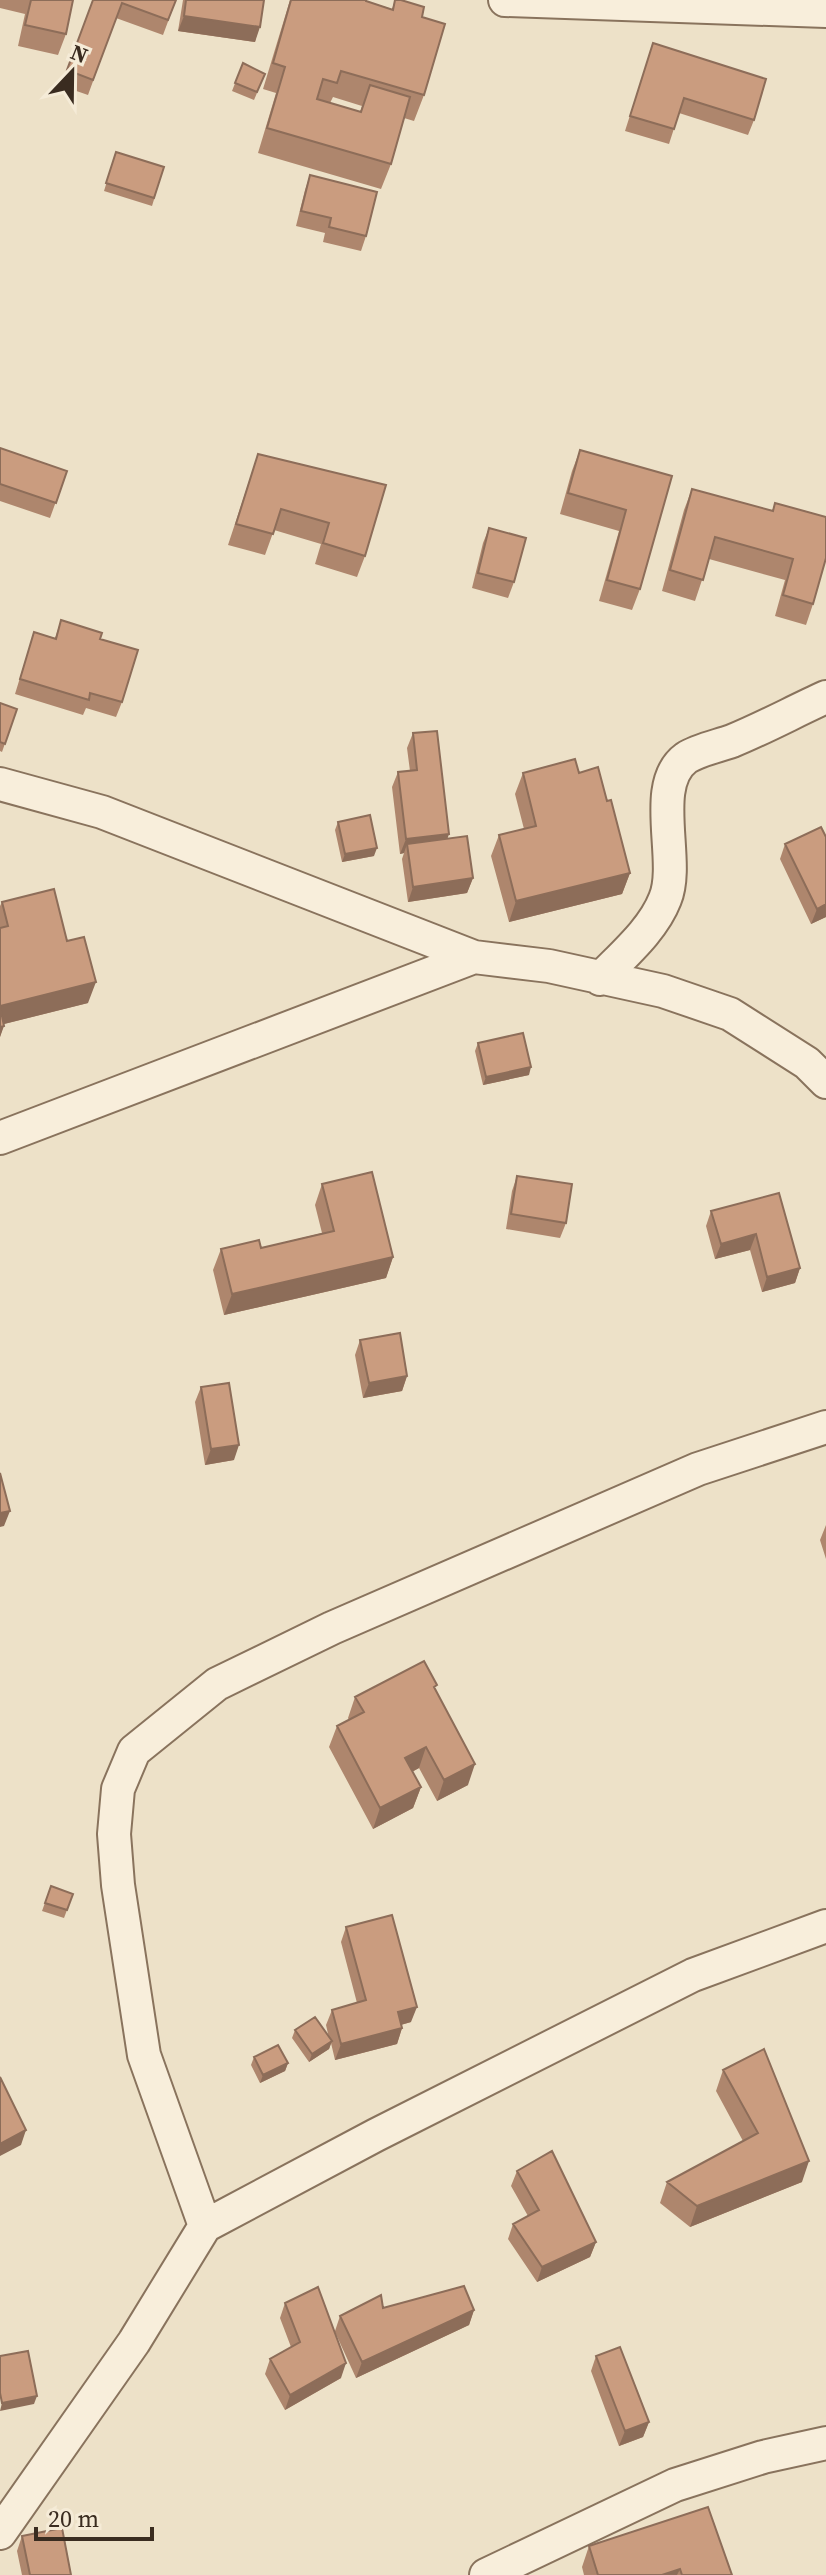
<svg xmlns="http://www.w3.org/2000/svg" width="826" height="2575" viewBox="0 0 826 2575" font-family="'Source Serif 4',serif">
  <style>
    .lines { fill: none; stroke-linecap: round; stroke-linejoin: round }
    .minor-casing { stroke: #89735d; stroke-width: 36 }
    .minor { stroke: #f8eedb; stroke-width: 32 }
    .wall { fill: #ae866d; fill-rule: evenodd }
    .shaded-wall { fill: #8d6d59 }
    .building { fill: #ca9c7f; stroke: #8d6d59; stroke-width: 2 }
  </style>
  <rect width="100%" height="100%" fill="#ede1c8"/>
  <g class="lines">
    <defs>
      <path id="minor" d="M505 0 826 11
        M0 784 102 812 474 957 549 966 663 991 730 1014 807 1063 826 1082
        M600 979C623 955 653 930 665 899 681 861 649 785 686 758 698 750 718 746 732 741 764 728 795 711 826 697
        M0 1138 474 957
        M205 2226 144 2055 118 1885 114 1834 118 1789 134 1751 217 1684 332 1628 698 1469 826 1427
        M0 2533 134 2342 205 2226 376 2135 693 1975 826 1926
        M486 2575 675 2485 763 2457 826 2443"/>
    </defs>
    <use href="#minor" class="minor-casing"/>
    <use href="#minor" class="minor"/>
  </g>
  <path class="wall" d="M0 0H73L66 34 58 55 18 46 25 14 0 8Z
    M93 0H176L163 35 116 18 88 95 62 86Z
    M183 0H264L255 42 178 31Z
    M290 0H366V1L392 9 395 0 422 17 424 95 414 121 404 118 391 164 381 189 258 153 276 93 263 89ZM333 97 362 106 360 112 330 103Z
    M653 43 754 120 748 135 679 113 669 144 625 131Z
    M243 63 265 74 254 100 232 91Z
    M116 152 164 167 152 206 104 191Z
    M310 175 366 236 361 251 323 242 325 233 296 226 305 190Z
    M0 448 67 471 50 518 0 501Z
    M580 450 672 476 640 589 632 610 599 601 619 531 560 514 572 471Z
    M258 454 365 556 357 577 315 564 321 544 274 530 265 555 228 545Z
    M692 489 772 511 813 604 806 625 775 616 785 580 709 559 695 601 662 591 684 510Z
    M489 528 514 582 508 598 472 588 483 543Z
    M61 620 100 639 122 702 116 717 86 708 83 715 15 694 34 632 55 638Z
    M0 703 17 709 2 752 0 751Z
    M413 733 447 839 473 878 467 893 408 902 402 859 404 853 400 854 392 787 398 772 410 771 407 748Z
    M523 773H579L607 801 630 873 622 894 509 922 491 856 499 835 524 829 515 794Z
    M338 822 374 856 342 862 335 830Z
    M826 837V917L811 924 780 859 785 844Z
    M2 902 67 941 88 1003 4 1024 0 1037V906Z
    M478 1043 529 1075 483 1085 475 1051Z
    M517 1176 566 1223 560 1238 506 1229 512 1191Z
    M322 1184 393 1257 386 1278 224 1315 213 1270 221 1249 261 1248 322 1233 315 1205Z
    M779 1193 800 1268 795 1283 762 1292 750 1250 715 1259 706 1226 711 1211Z
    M360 1340 407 1376 402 1391 363 1398 355 1355Z
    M201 1387 234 1460 205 1465 195 1402Z
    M826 1525V1559L820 1540Z
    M435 1689 468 1785 437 1801 419 1768 412 1772 421 1787 413 1808 373 1829 329 1747 337 1726 349 1720 348 1718 355 1697Z
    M51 1886 73 1894 64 1918 42 1911Z
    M346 1927 411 2022 401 2025 402 2028 397 2044 335 2060 331 2043 329 2049 309 2062 292 2038 295 2030 329 2038 326 2025 332 2010 357 2003 341 1942Z
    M254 2057 288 2063 285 2071 260 2083 251 2065Z
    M723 2070 802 2182 690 2227 660 2203 667 2182 743 2141 716 2091Z
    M517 2171 596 2242 590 2257 537 2282 508 2239 513 2224 528 2216 511 2186Z
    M285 2303 335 2331 340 2316 383 2308 474 2310 469 2325 356 2378 335 2332 341 2378 285 2410 265 2374 270 2359 291 2347 280 2318Z
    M596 2356 649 2422 643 2437 619 2446 591 2371Z
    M22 2536 71 2575H22L17 2551Z
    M589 2546 732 2575H584L582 2567Z"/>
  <path class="shaded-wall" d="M184 16 260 27 255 42 178 31Z
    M449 834 444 849 407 844 404 853 400 854 406 839Z
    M377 848 374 856 342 862 345 854Z
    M630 873 622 894 509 922 516 901Z
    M473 878 467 893 408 902 413 887Z
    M826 904V917L811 924 817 909Z
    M96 982 88 1003 0 1025V1006Z
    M4 1026 0 1037V1027Z
    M531 1067 529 1075 483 1085 486 1077Z
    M756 1234 750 1250 715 1259 721 1244Z
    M393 1257 386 1278 224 1315 232 1294Z
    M800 1268 795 1283 762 1292 767 1277Z
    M407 1376 402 1391 363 1398 369 1383Z
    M239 1445 234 1460 205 1465 211 1449Z
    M10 1511 4 1526 0 1527V1513Z
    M426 1747 419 1768 398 1779 405 1758Z
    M475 1764 468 1785 437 1801 444 1780Z
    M421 1787 413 1808 373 1829 380 1808Z
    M417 2007 411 2022 393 2027 398 2012Z
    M402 2028 397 2044 335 2060 341 2044Z
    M332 2041 329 2049 309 2062 312 2054Z
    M288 2063 285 2071 260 2083 263 2075Z
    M26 2130 21 2145 0 2156V2144Z
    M809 2161 802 2182 690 2227 697 2206Z
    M596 2242 590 2257 537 2282 542 2267Z
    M474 2310 469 2325 356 2378 362 2362Z
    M346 2363 341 2378 285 2410 290 2395Z
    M37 2396 34 2404 0 2411 2 2403Z
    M649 2422 643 2437 619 2446 625 2431Z
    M680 2569 677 2575H662Z"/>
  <path class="building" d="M31 0H73L66 34 25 25Z
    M93 0H176L168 20 122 3 93 80 67 70Z
    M186 0H264L260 27 184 16Z
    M291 0H366V1L393 10 395 0H401L424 7 422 17 445 24 424 95 341 71 337 83 323 79 317 99 361 112 370 85 410 97 391 164 267 128 285 67 273 63Z
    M653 43 766 79 754 120 684 98 674 129 630 116Z
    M243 63 265 74 257 92 235 83Z
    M116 152 164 167 154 198 106 183Z
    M310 175 377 192 366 236 329 227 331 218 301 211Z
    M0 448 67 471 56 503 0 484Z
    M580 450 672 476 640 589 607 580 626 510 568 493Z
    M258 454 386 485 365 556 323 543 329 523 281 509 273 534 236 524Z
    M692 489 773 511 775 503 826 517V558L813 604 783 595 793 559 715 537 703 580 670 570Z
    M489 528 526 538 514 582 478 573Z
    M61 620 102 633 100 639 138 650 122 702 90 693 89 700 20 679 34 632 56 639Z
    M0 703 17 709 5 744 0 742Z
    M437 731 449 834 406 839 398 772 417 770 413 733Z
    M575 759 579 773 598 767 607 801 611 800 630 873 516 901 499 835 536 826 523 773Z
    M370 815 377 848 345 854 338 822Z
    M821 827 826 837V904L817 909 785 844Z
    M467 836 473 878 413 887 407 844Z
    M54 889 67 941 84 937 96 982 0 1006V928L8 926 2 902Z
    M0 1006 4 1026 0 1027Z
    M523 1033 531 1067 486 1077 478 1043Z
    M372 1172 393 1257 232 1294 221 1249 259 1240 261 1248 334 1231 322 1184Z
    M517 1176 572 1184 566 1223 511 1214Z
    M779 1193 800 1268 767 1277 756 1234 721 1244 711 1211Z
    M400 1333 407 1376 369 1383 360 1340Z
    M229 1383 239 1445 211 1449 201 1387Z
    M0 1473 10 1511 0 1513Z
    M424 1661 437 1685 434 1687 475 1764 444 1780 426 1747 405 1758 421 1787 380 1808 337 1726 364 1712 355 1697Z
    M51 1886 73 1894 67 1910 45 1903Z
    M392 1915 417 2007 398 2012 402 2028 341 2044 332 2010 366 2000 346 1927Z
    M315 2017 332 2041 312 2054 295 2030Z
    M278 2045 288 2063 263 2075 254 2057Z
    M764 2049 809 2161 697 2206 667 2182 758 2133 723 2070Z
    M0 2077 26 2130 0 2144Z
    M552 2151 596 2242 542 2267 513 2224 539 2210 517 2171Z
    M464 2286 474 2310 362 2362 340 2316 381 2295 383 2308Z
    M318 2287 346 2363 290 2395 270 2359 300 2342 285 2303Z
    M620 2347 649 2422 625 2431 596 2356Z
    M28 2351 37 2396 2 2403 0 2393V2356Z
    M708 2507 732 2575H682L680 2569 662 2575H598L589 2546Z
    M62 2528 71 2575H30L22 2536Z"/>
  <g transform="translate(72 72) rotate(22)" stroke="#f5ebd7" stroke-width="6" paint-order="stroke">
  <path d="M0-6L14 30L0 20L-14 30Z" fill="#3a2c20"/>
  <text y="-12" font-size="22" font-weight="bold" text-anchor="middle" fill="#3a2c20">N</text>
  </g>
  <path d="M36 2527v12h116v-12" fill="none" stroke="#3a2c20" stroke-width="4"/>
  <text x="48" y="2527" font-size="24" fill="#3a2c20" stroke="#f5ebd7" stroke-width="6" paint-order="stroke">20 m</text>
</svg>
